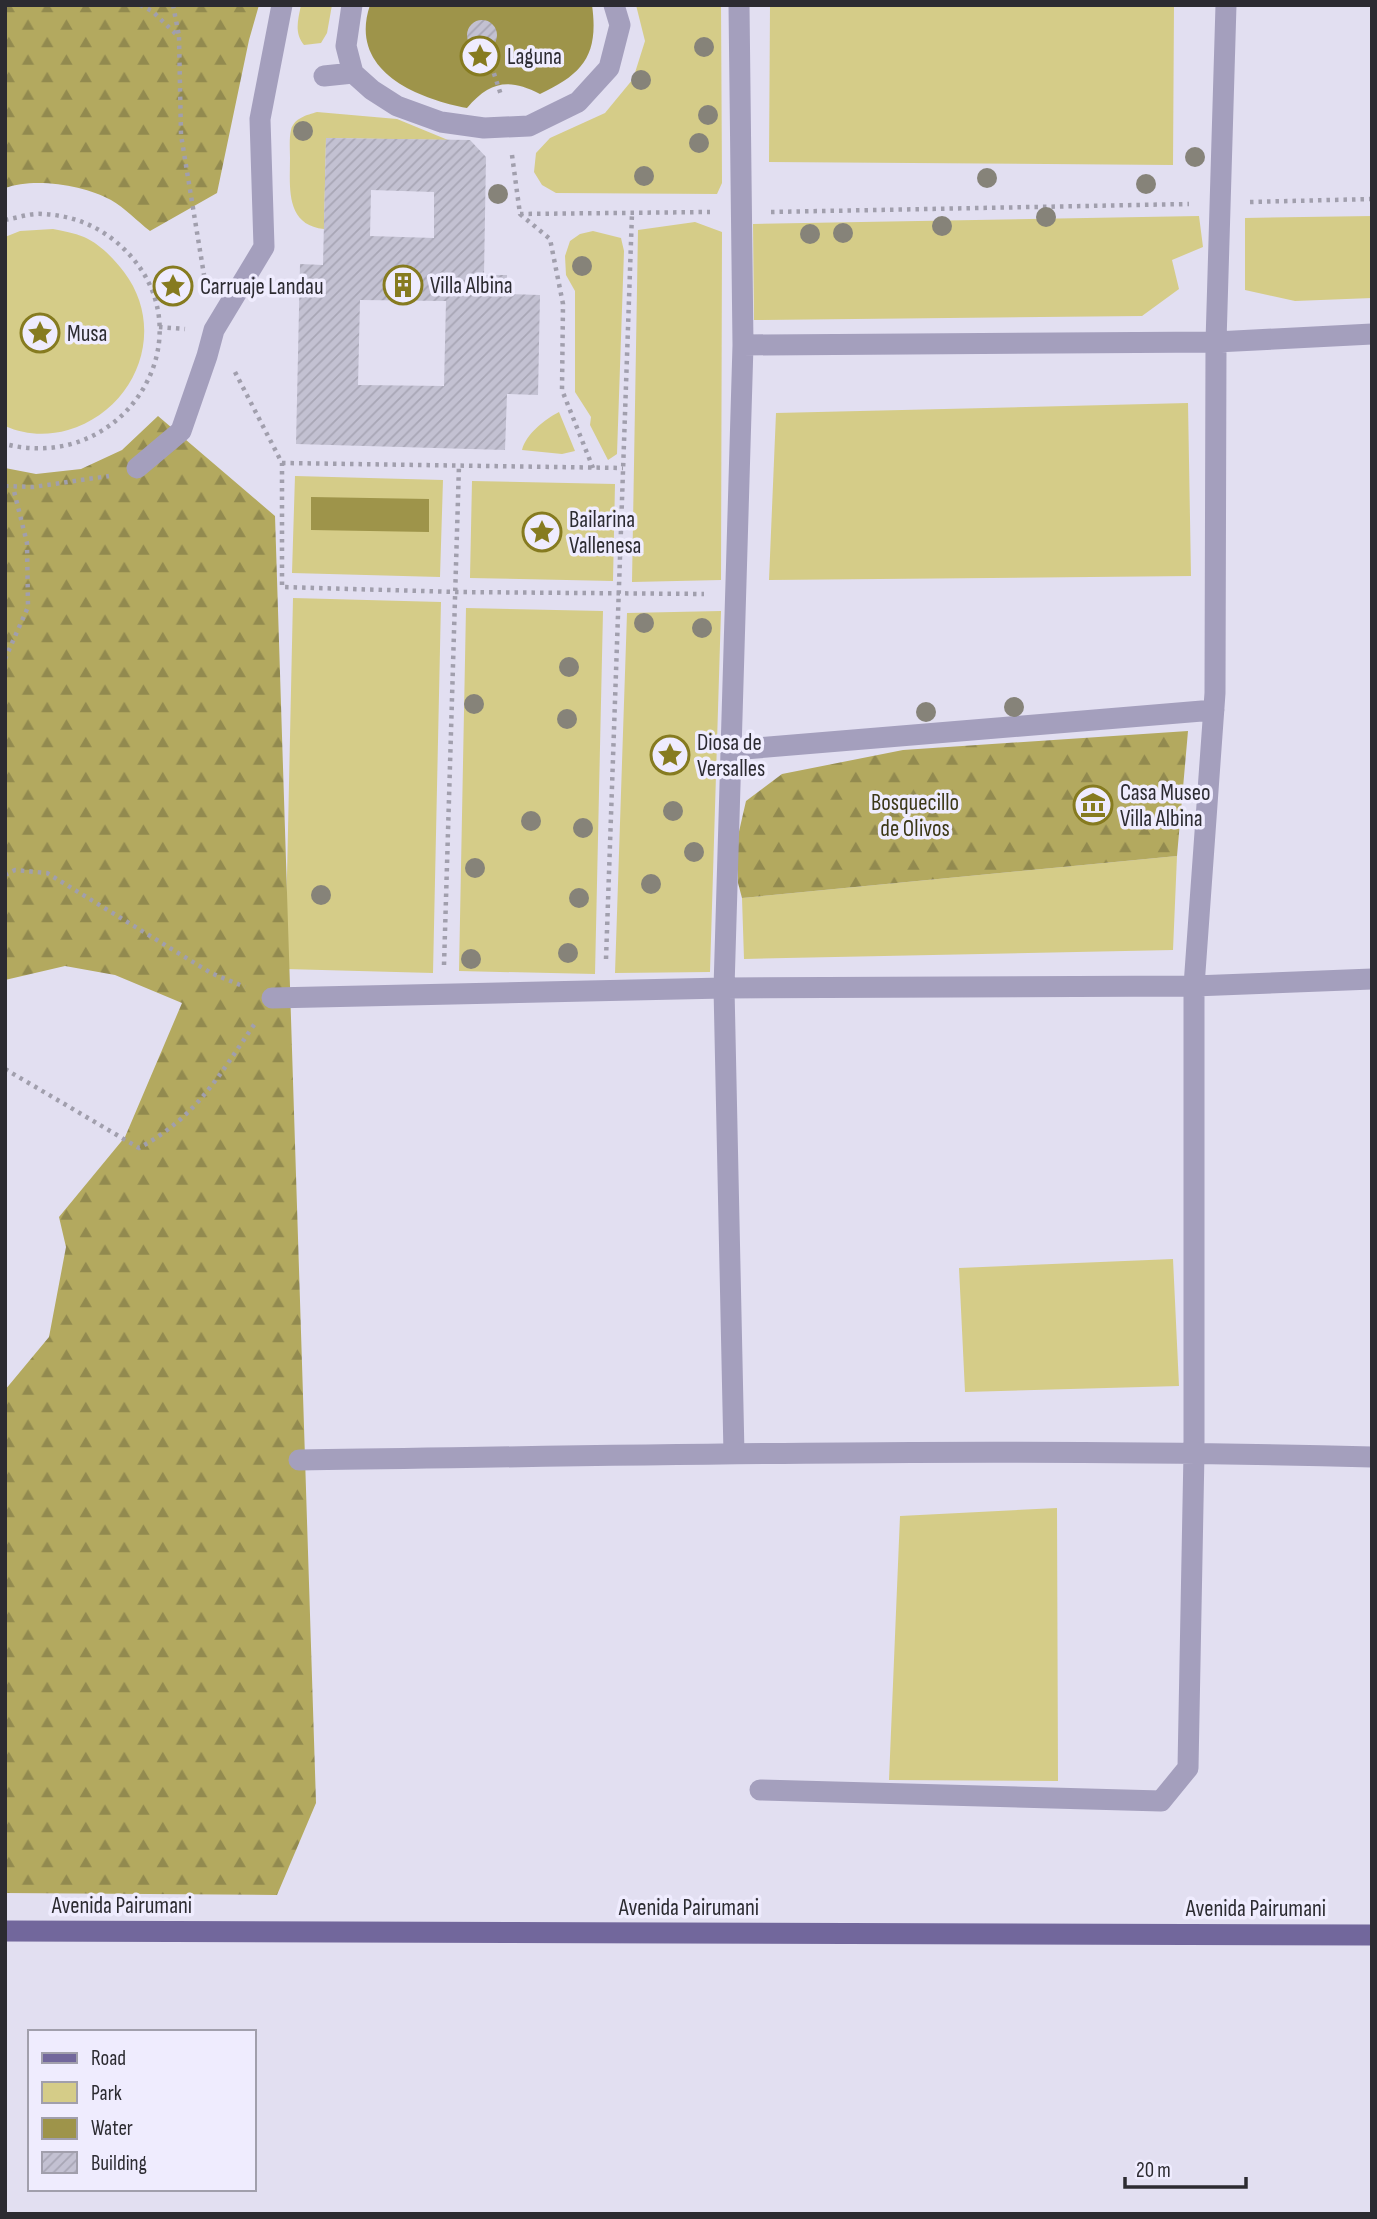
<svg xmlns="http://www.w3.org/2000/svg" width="1377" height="2219" viewBox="0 0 1377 2219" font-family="'Sofia Sans Condensed',sans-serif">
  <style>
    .green { fill: #d5cc88 }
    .forest { fill: url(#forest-firs) }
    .water { fill: #9e944a }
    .building { fill: url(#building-hatch); fill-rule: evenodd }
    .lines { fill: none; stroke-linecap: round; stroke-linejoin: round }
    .path { stroke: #a19fad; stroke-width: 4.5; stroke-dasharray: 3.5 5; stroke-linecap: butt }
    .minor { stroke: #a49fbd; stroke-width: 21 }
    .major { stroke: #72679c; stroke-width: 21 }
    .tree { fill: #868379 }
    .labels { text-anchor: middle; stroke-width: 7; stroke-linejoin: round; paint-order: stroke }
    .poi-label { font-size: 23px; fill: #2c2b31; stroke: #efecfe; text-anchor: start }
    .park-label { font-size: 23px; fill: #3b3716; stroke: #efecfe }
    .street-label { font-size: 23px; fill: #2c2b31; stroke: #efecfe }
  </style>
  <defs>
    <pattern id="forest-firs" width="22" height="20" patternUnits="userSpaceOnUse" patternTransform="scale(1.75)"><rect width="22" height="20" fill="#b3a95f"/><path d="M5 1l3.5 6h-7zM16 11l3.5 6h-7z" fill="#928a4f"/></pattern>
    <pattern id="building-hatch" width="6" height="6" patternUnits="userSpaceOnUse" patternTransform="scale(1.75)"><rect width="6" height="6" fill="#c3c1d2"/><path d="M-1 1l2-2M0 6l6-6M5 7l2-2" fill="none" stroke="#a8a6b5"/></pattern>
  </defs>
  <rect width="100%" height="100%" fill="#e2dff1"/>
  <path class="green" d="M301 5H332L327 33 321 43 304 45C294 33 298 20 301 5Z
    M636 5H721L722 183 717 194 556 193 542 185 534 172 536 153 550 138 605 113 633 79 645 41Z
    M770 5H1174L1173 165 769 162Z
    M317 112 397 119 448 140 326 138 324 229C285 225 290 187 290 158 290 150 289 138 291 130 294 118 307 115 317 112Z
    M1199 216 1203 247 1172 260 1179 289 1142 316 754 320 753 224Z
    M1372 216V298L1295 301 1245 290V218Z
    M695 222 722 232 721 580 632 582 638 230Z
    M53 229C63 231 74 233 84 237 100 244 113 258 124 272 168 330 136 410 68 430 47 436 25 435 5 426V237L20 231Z
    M593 231 621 238 624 251 617 454 608 460 590 425 591 417 575 392V291L566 275 565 256 570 241 580 234Z
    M1188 403 1191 576 769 580 776 413Z
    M559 412 575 451 562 454 522 450C526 434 545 419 559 412Z
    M295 476 443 480 440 577 292 573Z
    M472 481 615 484 613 581 470 578Z
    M293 598 441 602 433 973 285 969Z
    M466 608 603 611 595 974 459 971Z
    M721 611 710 972 615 973 627 613Z
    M1177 856 1173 950 744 959 742 898Z
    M1173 1259 1179 1386 965 1392 959 1268Z
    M1057 1508 1058 1781 889 1780 900 1516Z"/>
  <path class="forest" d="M5 5H259L249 40 217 193 150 231C137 221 125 208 111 200 85 185 34 177 5 188Z
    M158 416 275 516 316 1803 277 1895 5 1893V1390L49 1337 66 1247 59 1217 125 1137 182 1003 115 975 65 966 5 980V468L36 474 81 469 122 450Z
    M1188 731 1177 856 742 898 738 883V836L746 801 782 774 903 750Z"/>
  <path class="water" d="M370 5H592C599 55 583 74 540 94 509 78 490 81 467 108 415 98 348 70 370 5Z
    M311 497 429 499V532L311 530Z"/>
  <path class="building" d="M467 35a15 15 0 1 1 30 0a15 15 0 1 1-30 0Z
    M326 138 470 140 486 157 484 275H507V294L540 295 538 395 507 394 505 450 296 444 300 264 323 265ZM371 190 434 192V238L370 236ZM360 300 446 301 444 386 358 385Z"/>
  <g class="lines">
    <path class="path" d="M140 5 152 11 179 37 181 135 205 281
      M173 5 179 36
      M486 49 501 95
      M512 155 520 214 550 239 563 304 562 390 593 468
      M1250 202 1372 199
      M771 212 1189 204
      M520 214 710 212
      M5 220C17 218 30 213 42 214 73 215 101 227 123 248 212 333 126 475 5 444
      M159 327 185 329
      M235 372 282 463V587L456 592 704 594
      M282 463 623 468
      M5 486 33 487 109 476
      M5 659 28 607 27 543 13 487
      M5 875 15 870 47 873 211 973 245 987
      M606 959 632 213
      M444 965 459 465
      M5 1069 139 1148C198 1116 219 1075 256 1022"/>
    <path class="minor" d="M352 5 346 46 353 73 372 90 397 106 441 122 484 128 529 126 578 102 609 68 620 25 614 5
      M324 76 353 73
      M743 345 1216 342 1372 334
      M137 468 181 431 207 356 214 330 264 247 260 119 282 5
      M732 750 1214 710
      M272 998 724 988 1194 986 1372 979
      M734 1454 724 988 743 345 739 5
      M299 1460C656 1455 1014 1447 1372 1457
      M760 1790 1161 1801 1188 1768 1194 1452V986L1215 693 1216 342 1226 5"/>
    <path class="major" d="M5 1931 1372 1935"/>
  </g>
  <g class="tree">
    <circle cx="704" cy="47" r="10"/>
    <circle cx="641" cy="80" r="10"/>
    <circle cx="708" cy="115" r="10"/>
    <circle cx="303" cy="131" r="10"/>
    <circle cx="699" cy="143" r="10"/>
    <circle cx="1195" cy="157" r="10"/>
    <circle cx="644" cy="176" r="10"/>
    <circle cx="987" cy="178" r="10"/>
    <circle cx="1146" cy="184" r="10"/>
    <circle cx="498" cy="194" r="10"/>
    <circle cx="1046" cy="217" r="10"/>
    <circle cx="942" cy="226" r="10"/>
    <circle cx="843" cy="233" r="10"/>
    <circle cx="810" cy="234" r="10"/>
    <circle cx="582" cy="266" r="10"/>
    <circle cx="644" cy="623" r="10"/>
    <circle cx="702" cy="628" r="10"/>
    <circle cx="569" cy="667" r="10"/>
    <circle cx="474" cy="704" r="10"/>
    <circle cx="1014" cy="707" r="10"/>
    <circle cx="926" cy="712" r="10"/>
    <circle cx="567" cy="719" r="10"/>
    <circle cx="673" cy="811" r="10"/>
    <circle cx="531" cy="821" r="10"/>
    <circle cx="583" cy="828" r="10"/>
    <circle cx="694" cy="852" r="10"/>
    <circle cx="475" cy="868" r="10"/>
    <circle cx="651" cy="884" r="10"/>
    <circle cx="321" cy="895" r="10"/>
    <circle cx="579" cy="898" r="10"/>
    <circle cx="568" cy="953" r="10"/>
    <circle cx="471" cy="959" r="10"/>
  </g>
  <defs>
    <symbol id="sight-ring" viewBox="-11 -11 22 22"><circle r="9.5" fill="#efecfe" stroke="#867b20" stroke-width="1.5"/><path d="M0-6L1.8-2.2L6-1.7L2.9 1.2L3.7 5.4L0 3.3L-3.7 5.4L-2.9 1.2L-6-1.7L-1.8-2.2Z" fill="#867b20"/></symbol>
    <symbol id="building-ring" viewBox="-11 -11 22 22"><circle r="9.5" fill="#efecfe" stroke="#867b20" stroke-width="1.5"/><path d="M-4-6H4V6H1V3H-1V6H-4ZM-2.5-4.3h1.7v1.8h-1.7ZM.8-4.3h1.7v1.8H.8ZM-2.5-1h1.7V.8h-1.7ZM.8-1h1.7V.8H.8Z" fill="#867b20"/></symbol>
    <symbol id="museum-ring" viewBox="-11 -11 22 22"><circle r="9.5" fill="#efecfe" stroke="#867b20" stroke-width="1.5"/><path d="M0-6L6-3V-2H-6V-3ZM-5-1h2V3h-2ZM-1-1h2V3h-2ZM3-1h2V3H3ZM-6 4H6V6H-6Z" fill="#867b20"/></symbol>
  </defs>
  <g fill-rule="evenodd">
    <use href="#sight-ring" x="458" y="34" width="44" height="44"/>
    <use href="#building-ring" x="381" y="263" width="44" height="44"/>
    <use href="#sight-ring" x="151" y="264" width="44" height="44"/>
    <use href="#sight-ring" x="18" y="311" width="44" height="44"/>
    <use href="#sight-ring" x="520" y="510" width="44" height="44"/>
    <use href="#sight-ring" x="648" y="733" width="44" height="44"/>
    <use href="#museum-ring" x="1071" y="783" width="44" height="44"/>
  </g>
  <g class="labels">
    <g class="poi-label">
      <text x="507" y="64">Laguna</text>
      <text x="430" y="293">Villa Albina</text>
      <text x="200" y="294">Carruaje Landau</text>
      <text x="67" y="341">Musa</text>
      <text x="569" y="527">Bailarina<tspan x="569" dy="26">Vallenesa</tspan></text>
      <text x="697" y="750">Diosa de<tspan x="697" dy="26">Versalles</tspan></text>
      <text x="1120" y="800">Casa Museo<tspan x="1120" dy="26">Villa Albina</tspan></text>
    </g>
    <g class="park-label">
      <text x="915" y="810">Bosquecillo<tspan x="915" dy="26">de Olivos</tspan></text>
    </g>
    <g class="street-label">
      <text x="122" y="1913">Avenida Pairumani</text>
      <text x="689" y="1915">Avenida Pairumani</text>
      <text x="1256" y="1916">Avenida Pairumani</text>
    </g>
  </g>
  <rect width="1377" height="2219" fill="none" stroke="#2c2b31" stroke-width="14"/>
  <rect x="28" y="2030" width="228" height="161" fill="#efecfe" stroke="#a19fac" stroke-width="2"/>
  <rect x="42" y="2053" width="35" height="10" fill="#72679c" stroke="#a19fac" stroke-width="2"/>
  <text x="91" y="2065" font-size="21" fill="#2c2b31">Road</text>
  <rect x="42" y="2082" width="35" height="21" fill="#d5cc88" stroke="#a19fac" stroke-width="2"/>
  <text x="91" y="2100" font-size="21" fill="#2c2b31">Park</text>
  <rect x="42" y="2118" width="35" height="21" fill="#9e944a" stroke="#a19fac" stroke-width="2"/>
  <text x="91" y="2135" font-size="21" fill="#2c2b31">Water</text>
  <rect x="42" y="2152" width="35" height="21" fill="url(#building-hatch)" stroke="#a19fac" stroke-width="2"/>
  <text x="91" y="2170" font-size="21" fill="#2c2b31">Building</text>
  <path d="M1125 2177v10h121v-10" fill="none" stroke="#2c2b31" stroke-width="3.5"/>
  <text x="1136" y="2177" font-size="21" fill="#2c2b31" stroke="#efecfe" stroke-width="5" paint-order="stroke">20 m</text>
</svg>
